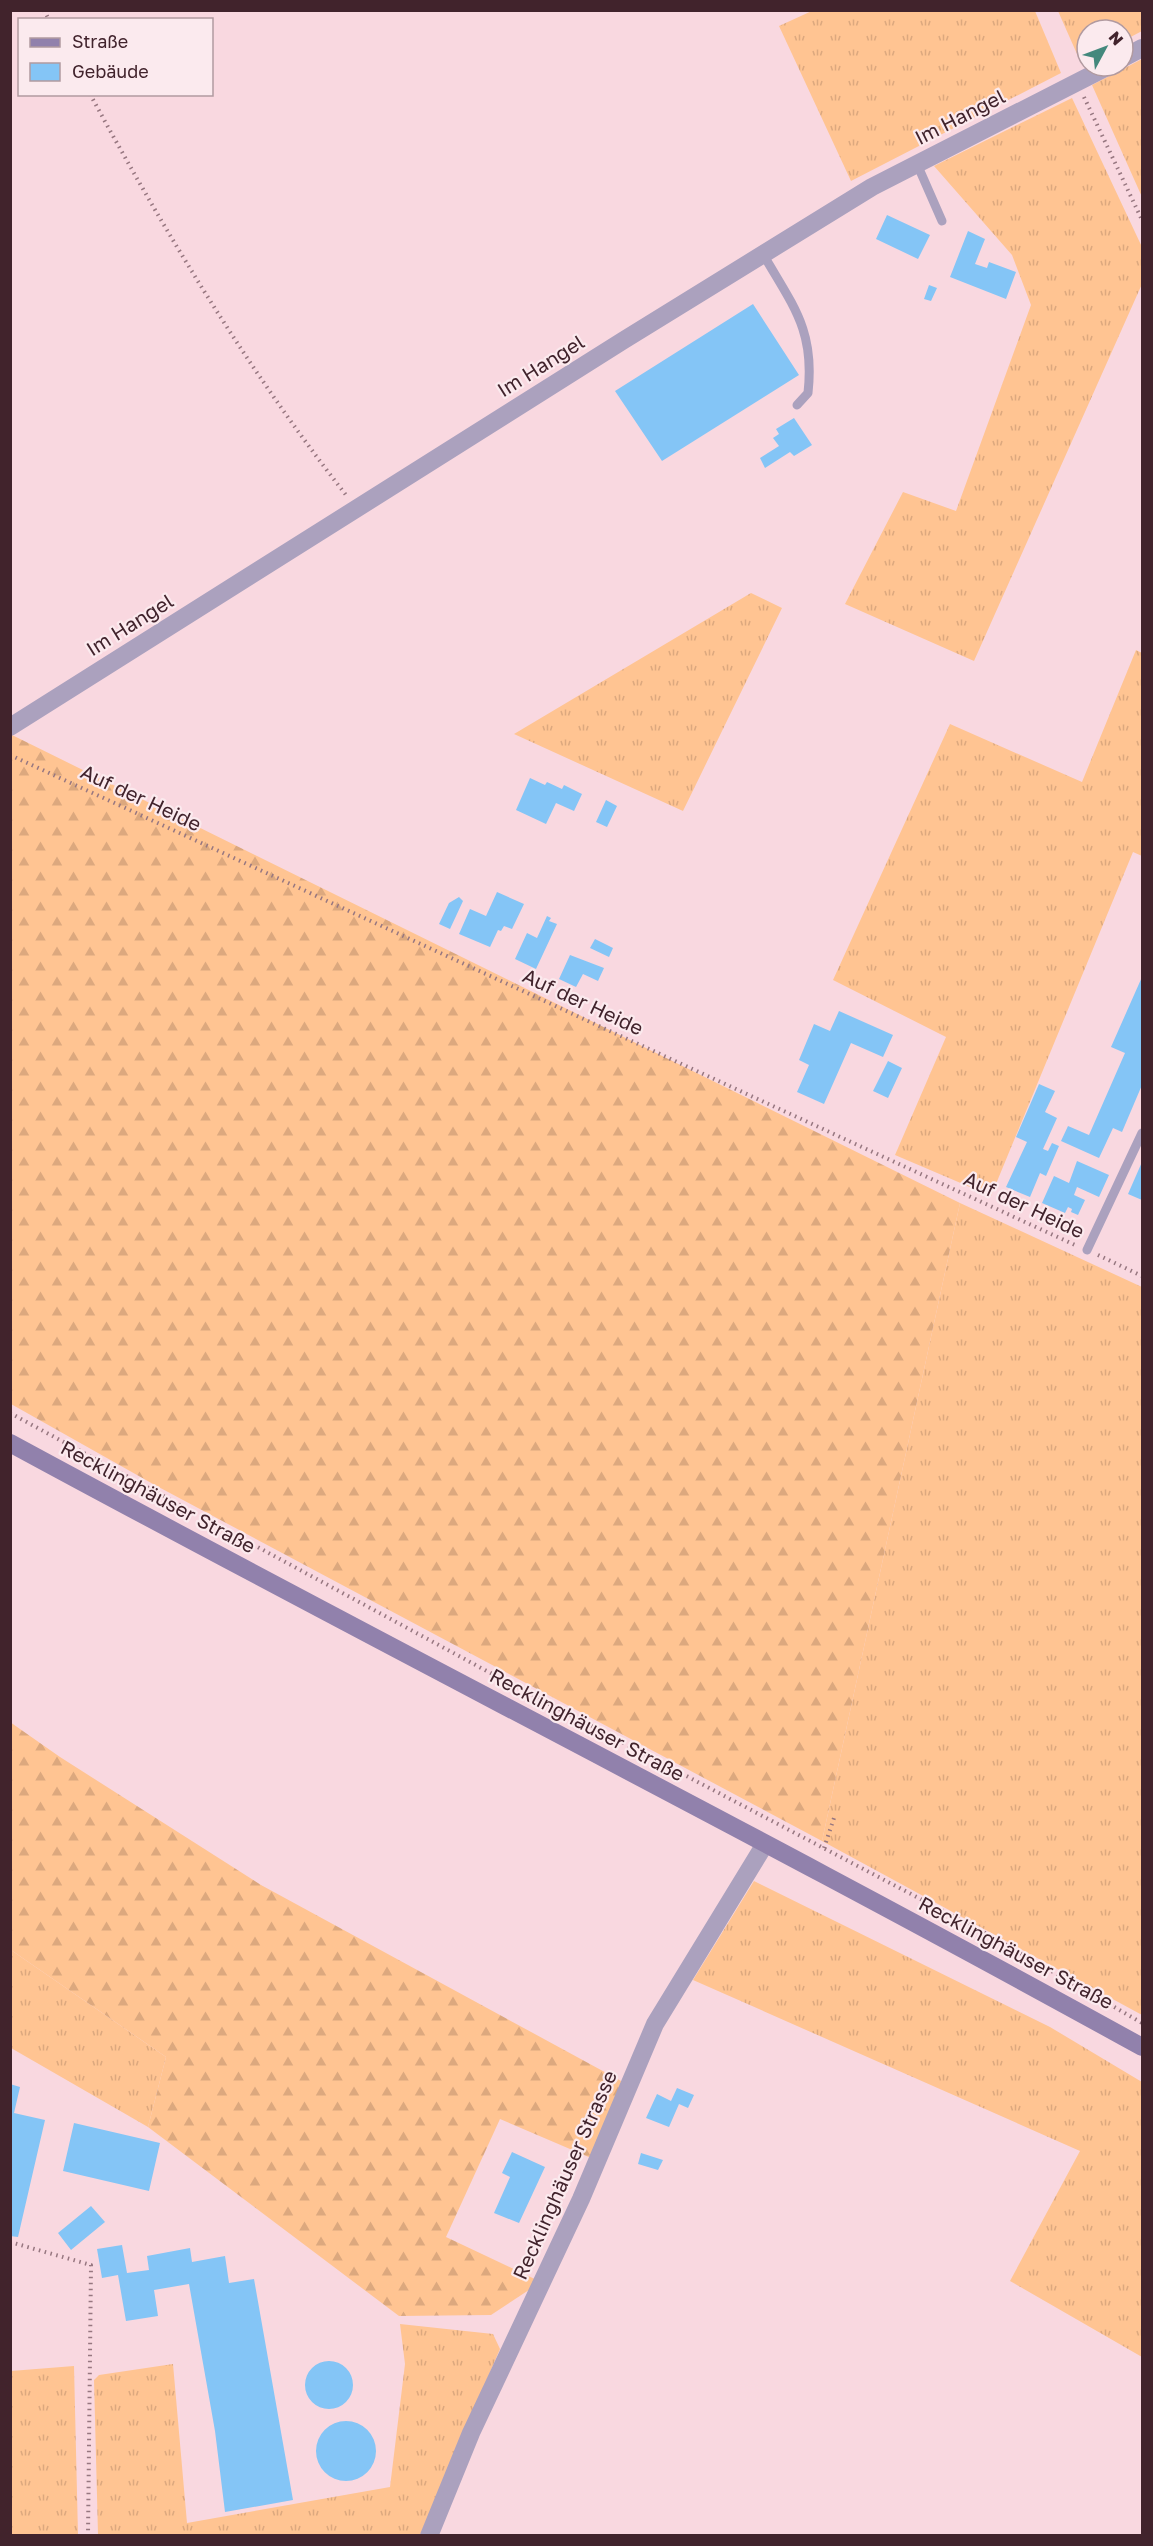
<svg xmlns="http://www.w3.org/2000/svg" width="1153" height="2546" viewBox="0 0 1153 2546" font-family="'Golos Text',sans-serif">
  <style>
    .grass { fill: url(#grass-tufts) }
    .forest { fill: url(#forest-firs) }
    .building { fill: #84c5f6 }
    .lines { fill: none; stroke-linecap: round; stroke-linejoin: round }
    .path { stroke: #977780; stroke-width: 4; stroke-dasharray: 1.5 4.5; stroke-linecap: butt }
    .service { stroke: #aba1be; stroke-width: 9 }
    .minor { stroke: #aba1be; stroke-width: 18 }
    .secondary { stroke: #9181ac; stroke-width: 18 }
    .labels { text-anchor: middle; stroke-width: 4.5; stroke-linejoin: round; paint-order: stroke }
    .street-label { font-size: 20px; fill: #41232c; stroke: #fbeaee }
  </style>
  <defs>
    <pattern id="grass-tufts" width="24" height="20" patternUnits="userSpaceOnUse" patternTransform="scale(1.5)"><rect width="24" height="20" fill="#ffc492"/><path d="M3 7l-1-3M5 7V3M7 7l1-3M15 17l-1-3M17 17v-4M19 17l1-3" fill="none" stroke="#dca87e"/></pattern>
    <pattern id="forest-firs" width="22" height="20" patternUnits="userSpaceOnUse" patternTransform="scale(1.5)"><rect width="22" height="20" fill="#ffc492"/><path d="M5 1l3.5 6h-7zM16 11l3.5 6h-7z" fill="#dca87e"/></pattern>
  </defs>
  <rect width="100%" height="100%" fill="#f9d8e0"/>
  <path class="grass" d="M814 10 1035 11 1061 73 851 181 779 26Z
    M1058 11H1142V31L1123 41V30H1087V60L1081 63Z
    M1142 59V197L1092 85Z
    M1072 98 1142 247V284L974 661 845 604 903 492 956 511 1031 305 1012 255 934 166Z
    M751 593 782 608 683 811 514 734Z
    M1136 650 1142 653V856L1133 852 991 1196 895 1155 946 1037 833 980 950 724 1082 782Z
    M960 1203 1142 1287V2015L822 1841Z
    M754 1881 1050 2027 1142 2082V2357L1010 2281 1080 2151 693 1980Z
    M11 1950 166 2057 148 2127 11 2048Z
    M400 2324 493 2334 500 2349 420 2535H98L94 2380 99 2375 173 2364 187 2523 390 2487 405 2364Z
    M74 2366 78 2535H11V2371Z"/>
  <path class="forest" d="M10 734 960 1203 822 1841 153 1484 11 1404Z
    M10 1722 60 1757 261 1885 623 2082 591 2158 500 2119 446 2237 541 2282 491 2315 399 2316 148 2127 166 2057 11 1950Z"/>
  <path class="building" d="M887 215 930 235 918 259 876 239Z
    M968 231 985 239 975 264 987 268 989 262 1016 272 1006 299 950 277Z
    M929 285 937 288 931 301 924 299Z
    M753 304 799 375 662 461 615 391Z
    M794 418 812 445 794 456 790 452 765 468 760 458 779 446 773 438 779 434 776 429Z
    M530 778 545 785 547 782 562 789 564 785 582 794 574 811 556 803 546 824 516 810Z
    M606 800 617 806 607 827 596 822Z
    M497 892 524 904 512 929 504 926 501 931 498 930 490 947 459 934 470 909 486 916Z
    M459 897 463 901 450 929 439 924 449 903Z
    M547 916 551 918 549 921 557 924 536 969 515 959 527 933 537 938Z
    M595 939 613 948 609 957 590 948Z
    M570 955 604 968 598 981 583 974 576 987 559 979Z
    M1142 977V1085L1122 1132 1113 1128 1099 1158 1061 1141 1068 1126 1089 1135 1125 1053 1111 1047Z
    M839 1011 893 1035 883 1057 851 1043 824 1104 797 1092 809 1065 799 1060 814 1024 830 1031Z
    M888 1061 902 1068 888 1098 873 1091Z
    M1039 1084 1055 1091 1045 1112 1057 1118 1043 1149 1048 1151 1052 1143 1059 1146 1046 1176 1040 1173 1030 1197 1006 1187 1027 1142 1016 1137Z
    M1077 1161 1109 1175 1099 1197 1077 1187 1074 1195 1085 1200 1078 1215 1071 1212 1072 1209 1068 1207 1065 1213 1042 1203 1054 1176 1069 1183Z
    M1142 1162V1200L1128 1194Z
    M10 2084 20 2087 14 2113 45 2120 18 2237 10 2236Z
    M677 2088 694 2095 688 2108 679 2104 669 2127 646 2118 657 2094 671 2101Z
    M74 2123 160 2143 149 2191 63 2171Z
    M512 2152 545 2167 519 2223 494 2213 510 2177 502 2173Z
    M641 2153 663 2160 658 2170 638 2164Z
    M91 2206 105 2222 71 2250 58 2233Z
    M122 2245 127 2273 149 2270 147 2256 190 2248 192 2262 225 2256 229 2283 254 2279 293 2500 225 2512 215 2431 189 2284 154 2290 158 2316 126 2321 118 2275 102 2278 97 2249Z
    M305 2385a24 24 0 1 1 48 0a24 24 0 1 1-48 0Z
    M316 2451a30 30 0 1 1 60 0a30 30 0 1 1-60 0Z"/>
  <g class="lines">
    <path class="path" d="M44 10 49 20
      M90 94C166 234 248 370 346 495
      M1084 97 1142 220
      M10 755 1075 1245
      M1098 1255 1142 1276
      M10 1413 483 1669 987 1934 1142 2023
      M824 1848 835 1815
      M10 2242 91 2265 88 2536"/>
    <path class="service" d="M917 164 942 221
      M763 254C793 306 815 330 808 393L797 405
      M1087 1250 1142 1133"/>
    <path class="minor" d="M1123 58 1142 48
      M10 727 624 340 872 187 1109 66
      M429 2536 471 2433 581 2199 655 2024 765 1844"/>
    <path class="secondary" d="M10 1443C386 1647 768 1840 1142 2047"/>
  </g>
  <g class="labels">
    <g class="street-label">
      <text transform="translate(960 117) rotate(-27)" y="7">Im Hangel</text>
      <text transform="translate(541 366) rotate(-32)" y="7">Im Hangel</text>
      <text transform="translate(130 625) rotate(-32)" y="7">Im Hangel</text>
      <text transform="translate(141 798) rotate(25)" y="7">Auf der Heide</text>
      <text transform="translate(583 1002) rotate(25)" y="7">Auf der Heide</text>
      <text transform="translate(1024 1205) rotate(25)" y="7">Auf der Heide</text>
      <text transform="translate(158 1497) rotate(28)" y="7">Recklinghäuser Straße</text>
      <text transform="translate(587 1725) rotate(28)" y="7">Recklinghäuser Straße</text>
      <text transform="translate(1016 1953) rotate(28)" y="7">Recklinghäuser Straße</text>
      <text transform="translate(565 2175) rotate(-66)" y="7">Recklinghäuser Strasse</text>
    </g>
  </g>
  <rect width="1153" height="2546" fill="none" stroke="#41232c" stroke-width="24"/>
  <rect x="18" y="18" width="195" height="78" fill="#fbeaee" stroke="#b19aa0" stroke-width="1.5"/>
  <rect x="30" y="38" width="30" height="9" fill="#9181ac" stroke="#b19aa0" stroke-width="1.5"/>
  <text x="72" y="48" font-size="18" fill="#41232c">Straße</text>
  <rect x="30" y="63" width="30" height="18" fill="#84c5f6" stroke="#b19aa0" stroke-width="1.5"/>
  <text x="72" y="78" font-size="18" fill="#41232c">Gebäude</text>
  <g transform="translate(1105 48) rotate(49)"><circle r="28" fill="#fbeaee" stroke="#b19aa0" stroke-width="1.5"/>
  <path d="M0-4.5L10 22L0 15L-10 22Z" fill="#43887c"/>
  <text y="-9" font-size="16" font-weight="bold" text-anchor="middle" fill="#41232c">N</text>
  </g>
</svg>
